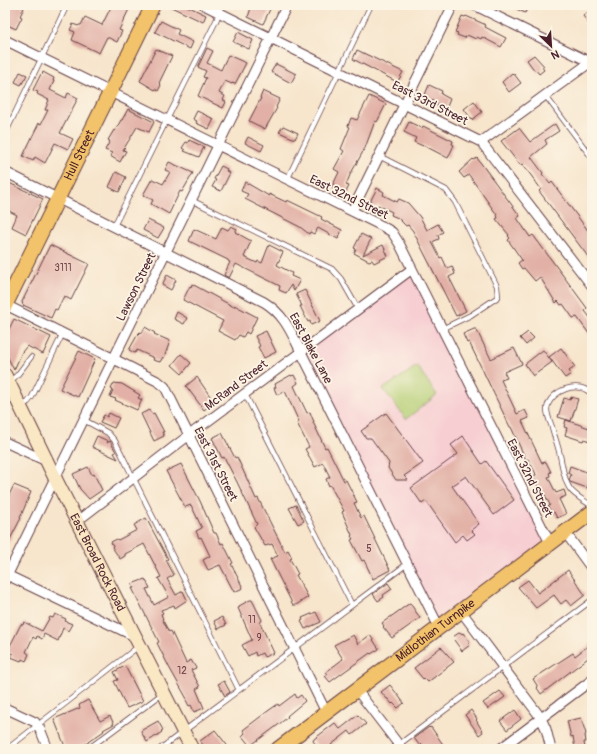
<svg xmlns="http://www.w3.org/2000/svg" width="597" height="754" viewBox="0 0 597 754" font-family="Pangolin,sans-serif">
  <style>
    .built { fill: #f7cfd3 }
    .green { fill: #b4ce73; stroke: #7f764f }
    .building { fill: #e2b0a6 }
    .lines { fill: none; stroke-linecap: round; stroke-linejoin: round }
    .service-casing { stroke: #643d43; stroke-width: 6 }
    .minor-casing { stroke: #643d43; stroke-width: 11 }
    .secondary-casing { stroke: #643d43; stroke-width: 15 }
    .primary-casing { stroke: #643d43; stroke-width: 16 }
    .service { stroke: #fff; stroke-width: 4.5 }
    .minor { stroke: #fff; stroke-width: 9 }
    .secondary { stroke: #fae7c3; stroke-width: 13 }
    .primary { stroke: #f2c36a; stroke-width: 14 }
    .labels { text-anchor: middle; stroke-width: 3.5; stroke-linejoin: round; paint-order: stroke }
    .number-label { font-size: 10px; fill: #70434a }
    .street-label { font-size: 12px; fill: #4a1f2b; stroke: #fcf5e5 }
  </style>
  <rect width="100%" height="100%" fill="#fcf5e5"/>
  <filter id="ink" filterUnits="userSpaceOnUse"><feTurbulence type="fractalNoise" baseFrequency=".025" numOctaves="2"/><feDisplacementMap in="SourceGraphic" scale="8" xChannelSelector="R" yChannelSelector="G"/><feConvolveMatrix kernelMatrix="1 2 1 2 8 2 1 2 1" color-interpolation-filters="sRGB"/></filter>
  <filter id="wash" filterUnits="userSpaceOnUse"><feTurbulence type="fractalNoise" baseFrequency=".012" numOctaves="4" result="noise"/><feDisplacementMap in="SourceGraphic" scale="16" xChannelSelector="R" yChannelSelector="G"/><feGaussianBlur stdDeviation="0.9" result="paint"/><feColorMatrix in="noise" values="0 0 0 0 0 0 0 0 0 0 0 0 0 0 0 0 0 1.4 0 .05"/><feComposite in="paint" operator="in"/></filter>
  <g filter="url(#wash)">
    <rect width="100%" height="100%" fill="#f7e5cc"/>
    <path class="built" d="M411 268 550 544 439 627 301 352Z"/>
    <path class="green" d="M417 366 437 395 406 419 383 389Z"/>
    <g id="blocks">
      <path class="building" d="M5 5H23L22 7 24 8 20 16 22 17 16 29 5 24Z
        M112 5H131L119 30 122 31 117 42 107 37 99 53 72 40 75 32 70 30 73 24 78 26 79 25H81L85 17 102 25Z
        M167 5H185L206 15 203 22Z
        M252 5H272L263 24 248 17Z
        M508 5H529L525 13Z
        M592 9V28L583 16Z
        M462 16 465 17 466 16 486 25 485 27 506 38 501 47 482 37 481 39 477 37 476 39 467 35 465 38 457 35 458 33 455 32Z
        M161 21 179 30 177 34 193 42 190 49 155 32Z
        M238 32 253 40 249 49 233 42Z
        M207 48 213 51 207 63 221 70 228 55 246 63 235 84 232 83V84L225 81 219 93 225 96 223 100 226 102 223 108 198 96 206 78 203 77 206 71 198 67Z
        M156 49 172 56 159 83 161 85 158 91 155 89V90L140 81Z
        M357 50 403 72 398 81 397 82 353 59Z
        M534 55 544 66 542 67 544 70 539 74 536 70 535 71 527 60Z
        M276 64 296 74 291 83 271 72Z
        M20 72 27 75 21 85 15 82Z
        M43 72 54 78 53 81H54L50 90 66 98 68 93 78 98 60 133 73 139 68 149 55 143 45 163 35 157 33 161 23 156 39 123 41 124 48 110H45L49 100 37 94 38 92 33 90 41 74 42 75Z
        M512 73 513 74H514L521 83 509 92 502 82Z
        M429 85 442 91 441 94 450 99 446 109 436 105 437 102 424 97Z
        M263 91 280 99 276 107 277 108 265 129 249 121 261 98H260Z
        M369 96 386 104 377 122 375 121 365 148 350 175 346 185 349 186 345 194 332 187 339 172 334 169 344 151 341 149 350 127 348 126 351 118 357 120Z
        M474 101 482 112 472 120 464 109Z
        M128 109 154 122 149 132 137 127 123 150 126 151 120 162 110 156 112 153 105 150 110 141 108 140 114 130 115 131 121 120H122Z
        M197 111 214 119 209 129 196 123 197 121 193 119Z
        M409 122 422 128 423 126 453 141 452 144 454 145 448 158 423 145V146L414 142 416 138 404 132Z
        M555 124 559 131 545 140 547 144 531 157 543 173 542 174 550 184 552 182 592 236V262L539 191 541 189 530 174 522 164 520 165 501 141 519 128 530 142Z
        M283 126 298 133 295 139 279 132Z
        M248 137 264 145 261 151 245 143Z
        M189 140 204 147 199 157 184 151 185 150 182 148 186 142 188 143Z
        M477 158 520 216 517 218 530 237 533 235 587 308 585 311 592 320V338L577 317 573 318 563 304 561 305 558 301 556 303 540 277 535 281 524 268 522 269 518 263 522 260 508 240 510 238 508 236 509 235 496 219 498 218 497 215 469 175 464 178 459 172 473 159 474 160Z
        M169 162 193 173 182 192 180 191 169 214 151 204 153 200 143 195 152 179 163 184 170 172 165 170Z
        M221 166 227 169 226 171 230 173 221 191 212 187 216 180 214 179Z
        M116 172 126 177 119 192 109 187Z
        M7 182 43 199 26 234 12 227 17 215 5 209V187Z
        M245 182 269 196V194L286 202 287 200 322 217 321 219 342 230 338 239 318 228 314 234 310 232 309 234 300 227 245 199 248 194 241 191Z
        M377 188 384 192 383 195 397 202 399 199 408 203 420 217 427 230 438 224 443 232 438 235 439 239 432 242 440 258 442 257 447 268 452 266 455 274 449 277 466 311 456 316 413 231 408 225 406 226 398 218 391 215 392 212 378 205 376 207 369 204Z
        M148 220 164 228 158 238 143 230Z
        M231 226 237 229 235 232 251 241 244 257 257 263 258 261 262 263 269 245 283 252 277 265 292 273 291 276 300 280 294 291 291 285 286 293 279 290 280 286 236 264 229 278 224 275 230 262 228 261V260L189 241 194 229 216 239 222 227 228 230Z
        M361 234 371 239 363 255 383 245 388 256 374 263 372 260 369 261 354 253 356 249 354 248Z
        M50 245 89 264 71 300 64 296 57 310 55 309 51 318 23 305 22 302Z
        M167 275 176 280 171 290 162 285Z
        M192 284 234 307V305L257 317 249 334 246 332 243 337 239 335 235 340 218 331 223 321 183 300 190 286 191 287Z
        M305 290 320 321 311 325 310 321 308 322 300 306H302L296 294Z
        M177 312 187 318 184 324 174 319Z
        M14 319 51 337 43 354 27 346 22 352 14 370 5 352V337Z
        M145 327 155 333 154 334 170 341 164 358 163 357 160 362 153 360 154 358 141 352 137 350 135 353 129 350 138 334 140 332 142 333Z
        M474 329H476L491 359 514 348 522 364 504 372 507 378 501 380 517 414 525 410 529 418 522 421 542 463 546 462 551 472 549 473 550 476 548 477 556 493 564 490 566 496 559 499 566 514 557 518 554 512 551 513 548 507 550 505 544 493 542 495 533 476 536 475 535 472 528 459 526 460 511 427H510L469 342 467 343 463 334Z
        M266 331 276 352 264 358 258 347 260 346 255 336Z
        M528 332 534 338 526 345 520 338Z
        M561 348 575 367 569 371 571 374 565 378 549 357Z
        M543 350 552 362 533 376 525 364Z
        M79 351 95 359 78 397 60 389Z
        M181 354 191 363 182 374 172 365Z
        M291 375V376L294 375 298 383 294 386 307 413 310 412 314 422H313L325 448 327 447 344 481 346 480 357 502 354 503 360 516 361 518 364 516 390 570 373 579 364 560 362 561 351 540 353 539 351 536 352 535 342 512 344 511 330 485 329 486 326 479 330 477 323 463 315 467 305 449 309 447 297 423 299 422 285 391 277 395 274 388 276 387 275 384Z
        M197 377 214 402 204 410 186 386Z
        M114 383 122 384 140 395 138 398 142 400 137 410 115 400 116 399 110 397 113 390 111 389Z
        M571 397 578 399 571 421 558 417 564 398 570 400Z
        M149 410 152 414 154 413 164 432H162L164 436 154 441 141 414Z
        M109 413 119 418 114 428 100 422 104 415 107 417Z
        M386 413 423 463 404 476 408 480H396L388 468 389 463 371 438H366L361 431Z
        M566 420 592 429V442L584 439 583 441 565 435 567 428 564 427Z
        M222 433 235 458 237 457 256 499 258 498 285 552 288 550 292 558 290 559 298 574 296 575 308 597 296 605H293L270 559 278 556 272 544 265 546 254 527 257 524 237 482 224 457 222 458 212 438Z
        M97 436 108 441 107 443 110 441 116 452 114 453 118 459 92 447Z
        M463 436 482 464 486 461 514 500 494 515 466 476 452 486 479 524 471 530 475 534 467 540 463 535 455 542 426 501 422 504 411 488 458 454 451 445Z
        M181 464 200 501 214 533H216L221 544 223 543 233 563 231 564 243 588 234 592 220 565 208 570 203 560 210 556 201 537 199 538 196 531 202 528 191 505 185 507 166 471Z
        M570 466 592 474V482L589 481 587 488 570 482 569 480 571 475 568 473Z
        M88 467 92 475 94 474 102 490 89 499 80 489 73 474Z
        M14 485 31 492 20 518H21L5 549V503Z
        M296 505 304 521 298 524 289 508Z
        M146 518 168 559 166 560 174 575 167 579 176 595 183 591 187 600 175 608 174 605 161 610 163 613 161 614 163 619H162L169 632 171 631 186 663 191 660 196 668 191 670 200 687 196 689 204 708 194 712 191 705 189 706 186 700 187 699 169 667 157 643 159 642 132 588H134L132 584 145 579 150 588 146 589 154 605 169 597 158 578 161 577 144 544 125 554V556L120 559 112 547 113 546 111 542 117 539 118 540 137 530 134 525Z
        M568 570 585 595 571 606 566 600 561 604 554 595 536 608 518 587 528 580 538 593Z
        M388 583 392 589 383 595 384 597 378 601 373 594Z
        M250 600H252L262 620 260 623 274 653 264 657 262 653 256 656 255 652 248 656 242 645 252 640 238 608 240 607 239 606Z
        M410 603 420 618 392 638 383 627 384 626 382 623Z
        M316 612 321 622 305 629 301 621 303 620 302 618Z
        M55 614 66 619 65 621 72 624 68 631 63 628 58 641 44 634 42 639 37 636 36 639 33 637 26 652 29 654 26 661 22 659 21 661 11 657 13 654 7 652 21 624 23 625 24 622 42 631 50 617 53 618Z
        M222 617 226 625 218 629 214 621Z
        M460 632 462 634 463 633 470 642 468 643 470 645 462 651 454 640 455 639 453 637Z
        M353 635 358 644 370 635 379 649 371 654 370 653 330 682 325 676 328 674 326 672 343 659 334 645Z
        M592 643V663L588 658 541 694 537 688 538 687 533 679 573 653 575 656Z
        M441 647 454 662 428 682 424 678 423 679 414 668Z
        M125 666 143 701 127 708 114 681 118 680 114 672Z
        M224 681 230 692 225 696 218 684Z
        M390 685 404 703 398 708 393 703 392 704 388 699H387L381 692Z
        M500 691 505 697 488 709 483 703Z
        M295 694 297 698 301 695 305 701 287 716 288 717 278 725 250 746 242 736 245 733 243 730 268 711 278 704 279 706Z
        M88 700 100 721 110 716 114 724 103 730 104 731 88 742V743L78 747 79 749H66L54 719 80 708 79 705Z
        M471 710 477 719 476 720 483 732 479 735 465 715Z
        M515 710 521 719 507 730 500 721Z
        M358 715 366 724 352 735 349 731 331 745 332 746 328 749H321L318 745 317 746 313 741 314 739 335 723 340 729Z
        M581 718 586 734 585 735 586 742H584L585 749H575L573 736 571 737 567 721Z
        M158 721 163 730 161 731 162 732 147 742 141 732 142 730Z
        M429 727 430 728 431 727 444 746 440 749H426L422 744 420 746 414 738Z
        M215 730 230 749H200L199 747 203 745 200 741Z"/>
    </g>
  </g>
  <g filter="url(#ink)">
    <use href="#blocks" fill-opacity="0" stroke="#643d43" stroke-width="1"/>
    <g class="lines">
      <defs>
        <path id="service" d="M545 95 592 158
          M5 134 67 5
          M379 156 446 190 455 202 497 286 498 297 471 315 442 329
          M287 180 371 5
          M191 200 332 269 341 279 358 309
          M114 226 216 21 222 5
          M10 382 18 374 31 357
          M245 394 352 605
          M592 395C581 379 549 390 547 409 547 415 550 422 552 427 554 435 557 443 559 451 562 462 563 479 570 489 575 496 585 501 592 506
          M22 406 28 402 32 397 63 333
          M84 420 108 433 115 441 239 690
          M7 749 139 646
          M88 749 162 694
          M160 749 407 564
          M393 749 592 600"/>
        <path id="minor" d="M204 5 481 142 592 286
          M474 5 590 62
          M5 40 382 226 392 232 399 243 550 543
          M481 142 592 61
          M5 172 264 302C284 314 291 332 301 352L439 627
          M352 211 453 5
          M6 305 114 359 159 382 165 387 326 712
          M5 442 46 461
          M76 522 188 436 412 269
          M565 532 592 569
          M5 574 134 636
          M5 580 287 5
          M461 611 541 718 546 729 551 749
          M356 689 402 749
          M5 708 35 722 40 729 48 749
          M500 749 592 680"/>
        <g id="secondary">
          <path id="s1" d="M5 375 55 478 192 749"/>
        </g>
        <g id="primary">
          <path id="s2" d="M5 306 153 5"/>
          <path id="s3" d="M278 749 592 512"/>
        </g>
      </defs>
      <use href="#service" class="service-casing"/>
      <use href="#minor" class="minor-casing"/>
      <use href="#secondary" class="secondary-casing"/>
      <use href="#primary" class="primary-casing"/>
      <use href="#service" class="service"/>
      <use href="#minor" class="minor"/>
      <use href="#secondary" class="secondary"/>
      <use href="#primary" class="primary"/>
    </g>
  </g>
  <g class="labels">
    <g class="number-label">
      <text x="63" y="271">3111</text>
      <text x="369" y="552">5</text>
      <text x="252" y="623">11</text>
      <text x="259" y="641">9</text>
      <text x="182" y="674">12</text>
    </g>
    <g class="street-label">
      <text transform="translate(430 103) rotate(27)" y="4">East 33rd Street</text>
      <text dy="4" stroke="none"><textPath href="#s2" startOffset="168">Hull Street</textPath></text>
      <text transform="translate(349 197) rotate(26)" y="4">East 32nd Street</text>
      <text transform="translate(136 287) rotate(-64)" y="4">Lawson Street</text>
      <text transform="translate(311 348) rotate(62)" y="4">East Blake Lane</text>
      <text transform="translate(236 385) rotate(-37)" y="4">McRand Street</text>
      <text transform="translate(216 464) rotate(63)" y="4">East 31st Street</text>
      <text transform="translate(530 478) rotate(63)" y="4">East 32nd Street</text>
      <text dy="4" stroke="none"><textPath href="#s1" startOffset="209">East Broad Rock Road</textPath></text>
      <text dy="4" stroke="none"><textPath href="#s3" startOffset="197">Midlothian Turnpike</textPath></text>
    </g>
  </g>
  <rect width="597" height="754" fill="none" stroke="#fcf5e5" stroke-width="20"/>
  <g transform="translate(551 46) rotate(155)" stroke="#fcf5e5" stroke-width="3" paint-order="stroke">
  <path d="M0-3L7 15L0 10L-7 15Z" fill="#4a1f2b"/>
  <text y="-6" font-size="11" font-weight="bold" text-anchor="middle" fill="#4a1f2b">N</text>
  </g>
</svg>
